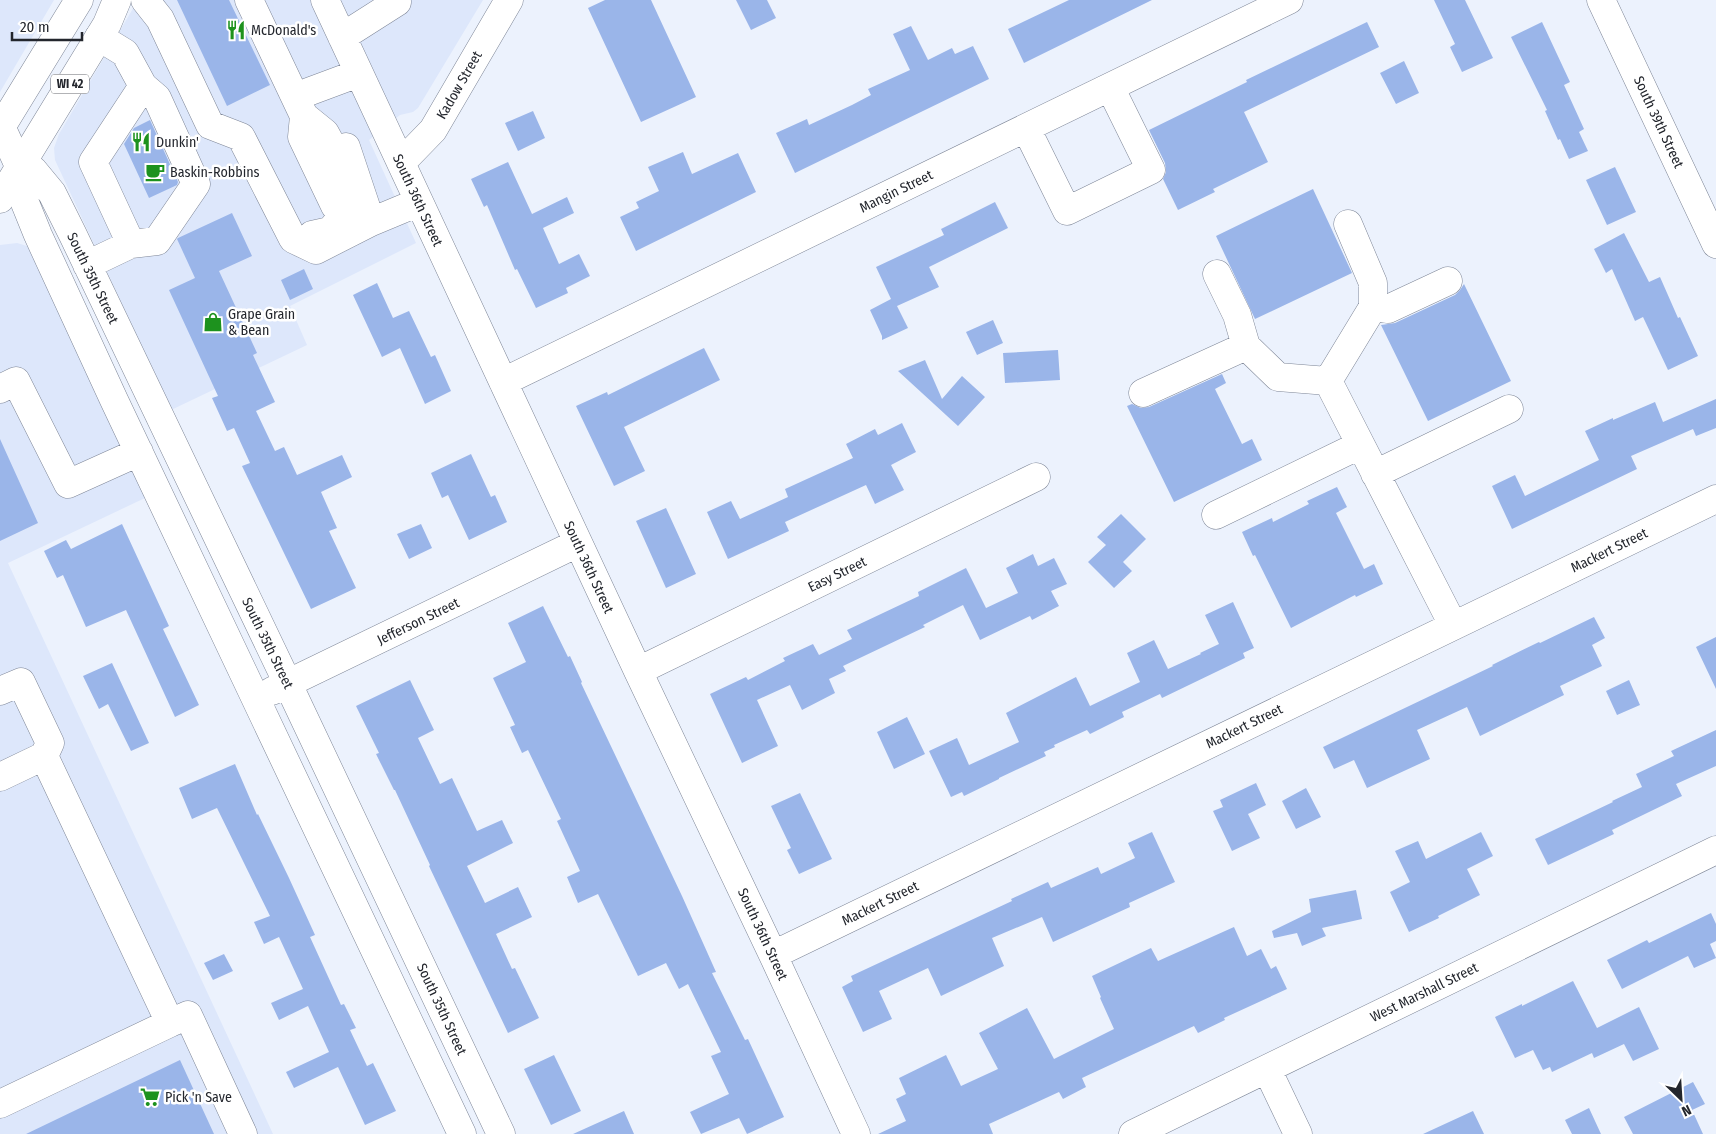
<svg xmlns="http://www.w3.org/2000/svg" width="1716" height="1134" viewBox="0 0 1716 1134" font-family="'Fira Sans Condensed',sans-serif">
  <style>
    .built { fill: #dde7fb }
    .building { fill: #9ab5e9 }
    .lines { fill: none; stroke-linecap: round; stroke-linejoin: round }
    .minor-casing { stroke: #7e8697; stroke-width: 29 }
    .major-casing { stroke: #7e8697; stroke-width: 29 }
    .minor { stroke: #fff; stroke-width: 28 }
    .major { stroke: #fff; stroke-width: 28 }
    .labels { text-anchor: middle; stroke-width: 5; stroke-linejoin: round; paint-order: stroke }
    .shield { fill: #fff; stroke: #65676c; stroke-width: 1 }
    .shield-label { font-size: 12px; font-weight: bold; fill: #23262d }
    .poi-label { font-size: 14px; fill: #23262d; stroke: #fff; text-anchor: start }
    .street-label { font-size: 14px; fill: #23262d; stroke: #fff }
  </style>
  <rect width="100%" height="100%" fill="#ecf2fd"/>
  <path class="built" d="M0 0H54L0 92Z
    M138 0H483L418 108 413 112 400 115 369 140 416 243 290 306 307 345 171 410 55 160 54 148 59 134Z
    M17 243 27 246 32 252 145 498 8 563 273 1134H0V245Z"/>
  <path class="building" d="M177 0H229L270 85 227 106Z
    M605 0H651L696 97 641 122 588 8Z
    M736 0H767L776 18 751 30Z
    M1069 0H1152L1024 63 1008 29Z
    M1434 0H1465L1493 58 1462 72 1450 47 1455 44Z
    M1367 22 1379 47 1244 112 1268 162 1213 189 1215 192 1178 210 1163 179 1166 172 1165 163 1149 130 1247 82 1246 80Z
    M1542 22 1570 82 1564 85 1584 129 1579 132 1588 151 1569 159 1560 139 1558 140 1545 111 1547 110 1511 37Z
    M911 26 928 60 952 48 955 54 973 46 989 79 795 173 776 133 807 119 809 125 852 105 871 95 868 89 910 70 893 34Z
    M1404 61 1419 93 1396 104 1380 73Z
    M533 111 545 138 518 151 505 123Z
    M150 120 178 182 177 185 149 198 124 144 134 128Z
    M683 152 692 174 738 153 756 192 636 251 620 217 639 208 636 202 659 191 648 167Z
    M508 162 532 214 567 197 574 213 543 228 559 264 579 254 590 276 566 288 568 293 536 308 517 269 515 270 487 205 484 207 471 179Z
    M1615 167 1636 212 1607 225 1586 180Z
    M1313 189 1352 273 1255 319 1216 236Z
    M995 202 1008 228 929 267 939 287 897 306 908 328 882 340V336L870 310 891 299 876 267 944 235 941 229Z
    M232 213 252 256 219 271 257 353 253 355 275 402 256 411 275 451 284 447 297 475 342 455 352 477 321 492 337 528 329 531 356 588 311 609 242 466 250 463 234 428 227 431 212 398 218 396 169 290 195 278 177 239 178 238Z
    M1624 233 1649 282 1660 277 1678 318 1680 317 1698 356 1668 370 1643 317 1635 321 1612 269 1606 273 1594 249Z
    M304 269 313 289 290 300 281 280Z
    M377 283 393 318 409 311 431 357 435 355 451 391 425 404 400 348 382 357 353 295Z
    M1464 284 1511 381 1428 421 1381 325 1395 323 1455 295 1460 290Z
    M993 320 1003 343 977 355 966 332Z
    M704 348 720 380 624 427 645 471 614 486 576 406 607 392 608 395Z
    M1058 350 1060 380 1005 383 1003 353Z
    M925 360 942 399 962 376 985 397 958 426 898 371Z
    M1222 374 1226 383 1215 389 1242 444 1252 439 1262 460 1174 502 1127 406 1132 404 1141 408 1149 407Z
    M1716 399V428L1696 436 1693 429 1631 456 1637 469 1512 529 1492 486 1515 475 1525 496 1599 460 1585 431 1613 418V420L1655 402 1663 422Z
    M902 423 916 452 891 465 904 490 875 504 866 485 785 522 789 531 728 559 707 512 731 501 740 519 788 497 785 489 853 458 846 444 875 429 878 435Z
    M0 439 38 523 0 541Z
    M471 454 491 497 495 495 507 522 469 540 448 495 442 498 431 473Z
    M1337 487 1347 507 1336 513 1364 569 1374 564 1383 584 1356 597 1355 595 1291 628 1255 555 1253 556 1242 532 1272 518 1273 522 1309 504 1307 501Z
    M666 508 696 574 666 588 636 521Z
    M1121 514 1146 539 1123 562 1132 571 1114 588 1088 562 1106 545 1097 537Z
    M122 524 169 626 163 629 199 705 175 717 126 610 86 627 63 575 57 578 44 551 66 540 71 549Z
    M421 524 432 548 409 559 397 534Z
    M1033 554 1038 566 1054 558 1067 584 1051 591 1059 606 1032 620 1030 616 980 640 963 605 923 625 925 627 843 666 846 671 829 679 835 693 802 710 790 685 757 700 778 746 742 763 710 694 746 677 748 680 785 661 783 658 813 644 819 655 852 639 847 630 919 596 918 592 966 568 986 608 1018 593 1006 568Z
    M1233 602 1254 648 1243 653 1245 658 1162 698 1160 694 1122 712 1124 717 1090 734 1087 730 1054 745 1055 747 1044 752 1046 756 999 778V779L964 796 962 792 951 797 929 751 957 738 969 765 1019 742 1006 713 1076 677 1090 706 1140 682 1127 653 1154 640 1168 669 1201 654 1200 653 1219 644 1205 615Z
    M543 606 568 657 570 656 582 682 581 683 682 896 716 972 712 973 745 1040 748 1039 784 1117 747 1134 739 1118 701 1134 690 1112 729 1094 711 1056 721 1052 688 984 679 989 666 963 638 976 598 894 578 903 567 877 580 871 557 821 561 819 528 750 522 753 510 727 515 725 493 678 526 662 508 623Z
    M1594 617 1605 638 1592 645 1602 666 1560 686 1564 695 1480 736 1467 707 1417 730 1430 759 1367 788 1354 760 1334 769 1323 747 1493 666 1492 665 1539 642 1540 643Z
    M1716 637V689L1696 647Z
    M112 663 149 743 131 751 108 704 99 709 83 676Z
    M410 680 434 730 418 738 440 784 452 778 477 831 502 820 513 843 467 866 485 903 518 887 532 917 496 934 512 969 515 968 539 1018 508 1033 429 866 430 865 395 790H394L376 754 379 753 356 706Z
    M1629 680 1640 705 1617 715 1606 691Z
    M907 717 925 754 894 769 877 732Z
    M1716 730V766L1676 784 1682 796 1612 830 1614 834 1548 865 1535 839 1613 802 1612 801 1642 787 1636 774 1674 756 1671 751Z
    M235 764 257 815 258 814 289 878 315 935 310 937 341 1005 344 1004 356 1028 350 1030 367 1066 373 1063 396 1111 365 1125 338 1067 294 1088 286 1072 329 1052 308 1006 279 1020 271 1003 303 989 279 937 264 944 254 922 270 916 217 808 192 819 179 788Z
    M1256 783 1266 805 1248 814 1260 838 1232 851 1213 811 1223 807 1220 800Z
    M1306 788 1321 817 1296 829 1282 801Z
    M800 793 832 859 799 874 787 850 791 848 771 806Z
    M1152 832 1175 882 1129 903 1130 907 1053 942 1042 917 992 938 1004 966 941 996 928 968 879 991 892 1019 863 1032 842 987 853 981 851 976 1012 901 1011 899 1048 882 1051 888 1098 867 1101 874 1135 858 1128 843Z
    M1481 832 1493 856 1467 869 1480 895 1438 916 1439 918 1409 932 1390 892 1410 882 1395 851 1418 841 1426 859Z
    M1356 890 1362 919 1322 928 1326 936 1302 946 1297 933 1274 938 1272 931 1311 912 1309 899Z
    M1711 913 1716 924V941L1710 944 1716 958 1694 968 1688 956 1622 989 1607 960 1647 940 1649 943Z
    M1234 927 1247 956 1261 949 1271 969 1276 966 1287 989 1224 1018 1225 1020 1198 1033 1194 1026 1082 1078 1086 1087 1063 1099 1059 1092 989 1124 993 1134H878L906 1121 896 1099 906 1094 899 1078 946 1055 961 1086 998 1069 979 1033 1027 1008 1054 1059 1114 1029 1100 998 1101 997 1092 976 1151 948 1158 961Z
    M224 954 233 971 213 980 204 963Z
    M1573 981 1597 1028 1639 1007 1659 1049 1633 1061 1624 1044 1594 1058 1592 1053 1552 1072 1550 1067 1543 1070 1533 1050 1515 1058 1495 1017 1522 1004V1006Z
    M554 1055 581 1111 551 1125 524 1069Z
    M180 1060 214 1134H26Z
    M1693 1082 1705 1104 1692 1110 1703 1134H1633L1624 1117Z
    M1589 1108 1601 1134H1572L1565 1120Z
    M624 1111 634 1134H573Z
    M1473 1111 1484 1134H1423Z"/>
  <g class="lines">
    <defs>
      <path id="minor" d="M145 0 160 19 210 125 241 137 293 239 316 250 371 222 419 202
        M249 0 304 116 325 133 337 155 341 218 330 231 312 235
        M325 0 638 671 773 955 856 1134
        M1601 0 1716 244
        M342 37 397 2 395 0
        M308 92 359 73
        M304 116 302 137 335 206
        M0 124 19 166 21 193 38 235 114 400 462 1134
        M1026 128 1067 211 1151 170 1110 87
        M346 147 371 222
        M401 163 433 130 509 0
        M19 166 33 170 52 193 73 235 288 684 501 1134
        M131 244 157 241 196 184 157 98 143 86
        M87 265 131 244 93 162 143 86 125 53 99 37
        M1217 274 1237 315 1246 346 1278 377 1328 381 1453 625
        M1373 307 1388 309 1448 281
        M1328 381 1373 307V283L1348 224
        M503 382 1289 0
        M0 389 16 381 68 484 139 452
        M1143 393 1246 346
        M1375 474 1509 409
        M1216 515 1360 445
        M638 671 1036 477
        M0 691 21 682 50 743 44 756 0 777
        M272 691 578 543
        M44 756 170 1023 188 1015 243 1134
        M773 955 1716 499
        M1267 1069 1298 1134
        M0 1104 170 1023
        M1133 1134 1716 850"/>
      <path id="major" d="M0 129 79 0
        M0 199 107 24 117 0"/>
    </defs>
    <use href="#minor" class="minor-casing"/>
    <use href="#major" class="major-casing"/>
    <use href="#minor" class="minor"/>
    <use href="#major" class="major"/>
  </g>
  <defs>
    <symbol id="restaurant-bare" viewBox="-9 -9 18 18"><path d="M-5-6h1v4h1v-4h1v4h1v-4h1v5L-1.5 .5V6h-2V.5L-5-1ZM5-6V6H3V1.5H1.5Q1.5-4 5-6Z" fill="#1d921e" stroke="#fff" stroke-width="2.5" paint-order="stroke"/></symbol>
    <symbol id="cafe-bare" viewBox="-9 -9 18 18"><path d="M-5.5-4.5H6V0H3Q3 3.5 0 3.5H-2.5Q-5.5 3.5-5.5 0ZM3-3.2v2h1.7v-2ZM-6 4.5H4V6H-6Z" fill="#1d921e" stroke="#fff" stroke-width="2.5" paint-order="stroke"/></symbol>
    <symbol id="shop-bare" viewBox="-9 -9 18 18"><path d="M-5-2.5h2.3a2.7 3.5 0 0 1 5.4 0H5L5.5 6h-11ZM-1.5-2.5h3a1.5 2.3 0 0 0-3 0Z" fill="#1d921e" stroke="#fff" stroke-width="2.5" paint-order="stroke"/></symbol>
    <symbol id="supermarket-bare" viewBox="-9 -9 18 18"><path d="M-6-5.5h2.5l.6 2H6L4.5 2H-2.5L-4.4-4H-6ZM-1.5 3.2a1.3 1.3 0 1 0 .1 0ZM3 3.2a1.3 1.3 0 1 0 .1 0Z" fill="#1d921e" stroke="#fff" stroke-width="2.5" paint-order="stroke"/></symbol>
  </defs>
  <g fill-rule="evenodd">
    <use href="#restaurant-bare" x="222" y="16" width="28" height="28"/>
    <use href="#restaurant-bare" x="127" y="128" width="28" height="28"/>
    <use href="#cafe-bare" x="141" y="158" width="28" height="28"/>
    <use href="#shop-bare" x="199" y="308" width="28" height="28"/>
    <use href="#supermarket-bare" x="136" y="1083" width="28" height="28"/>
  </g>
  <g class="labels">
    <rect class="shield" x="51" y="74.5" width="38" height="19" rx="4"/>
    <g class="shield-label">
      <text x="70" y="88">WI 42</text>
    </g>
    <g class="poi-label">
      <text x="251" y="35">McDonald's</text>
      <text x="156" y="147">Dunkin'</text>
      <text x="170" y="177">Baskin-Robbins</text>
      <text x="228" y="319">Grape Grain<tspan x="228" dy="16">&amp; Bean</tspan></text>
      <text x="165" y="1102">Pick 'n Save</text>
    </g>
    <g class="street-label">
      <text transform="translate(459 85) rotate(-60)" y="5">Kadow Street</text>
      <text transform="translate(1659 122) rotate(65)" y="5">South 39th Street</text>
      <text transform="translate(896 191) rotate(-26)" y="5">Mangin Street</text>
      <text transform="translate(418 200) rotate(65)" y="5">South 36th Street</text>
      <text transform="translate(93 278) rotate(64)" y="5">South 35th Street</text>
      <text transform="translate(1609 550) rotate(-26)" y="5">Mackert Street</text>
      <text transform="translate(589 567) rotate(65)" y="5">South 36th Street</text>
      <text transform="translate(837 574) rotate(-26)" y="5">Easy Street</text>
      <text transform="translate(418 621) rotate(-26)" y="5">Jefferson Street</text>
      <text transform="translate(268 643) rotate(64)" y="5">South 35th Street</text>
      <text transform="translate(1244 726) rotate(-26)" y="5">Mackert Street</text>
      <text transform="translate(880 903) rotate(-26)" y="5">Mackert Street</text>
      <text transform="translate(763 934) rotate(65)" y="5">South 36th Street</text>
      <text transform="translate(1424 992) rotate(-26)" y="5">West Marshall Street</text>
      <text transform="translate(442 1009) rotate(65)" y="5">South 35th Street</text>
    </g>
  </g>
  <g transform="translate(1681 1099) rotate(155)" stroke="#ffffff" stroke-width="4" paint-order="stroke">
  <path d="M0-4L9 19L0 12L-9 19Z" fill="#23262d"/>
  <text y="-8" font-size="14" font-weight="bold" text-anchor="middle" fill="#23262d">N</text>
  </g>
  <path d="M12 32v8h70v-8" fill="none" stroke="#23262d" stroke-width="2.5"/>
  <text x="20" y="32" font-size="15" fill="#23262d" stroke="#ffffff" stroke-width="4" paint-order="stroke">20 m</text>
</svg>
